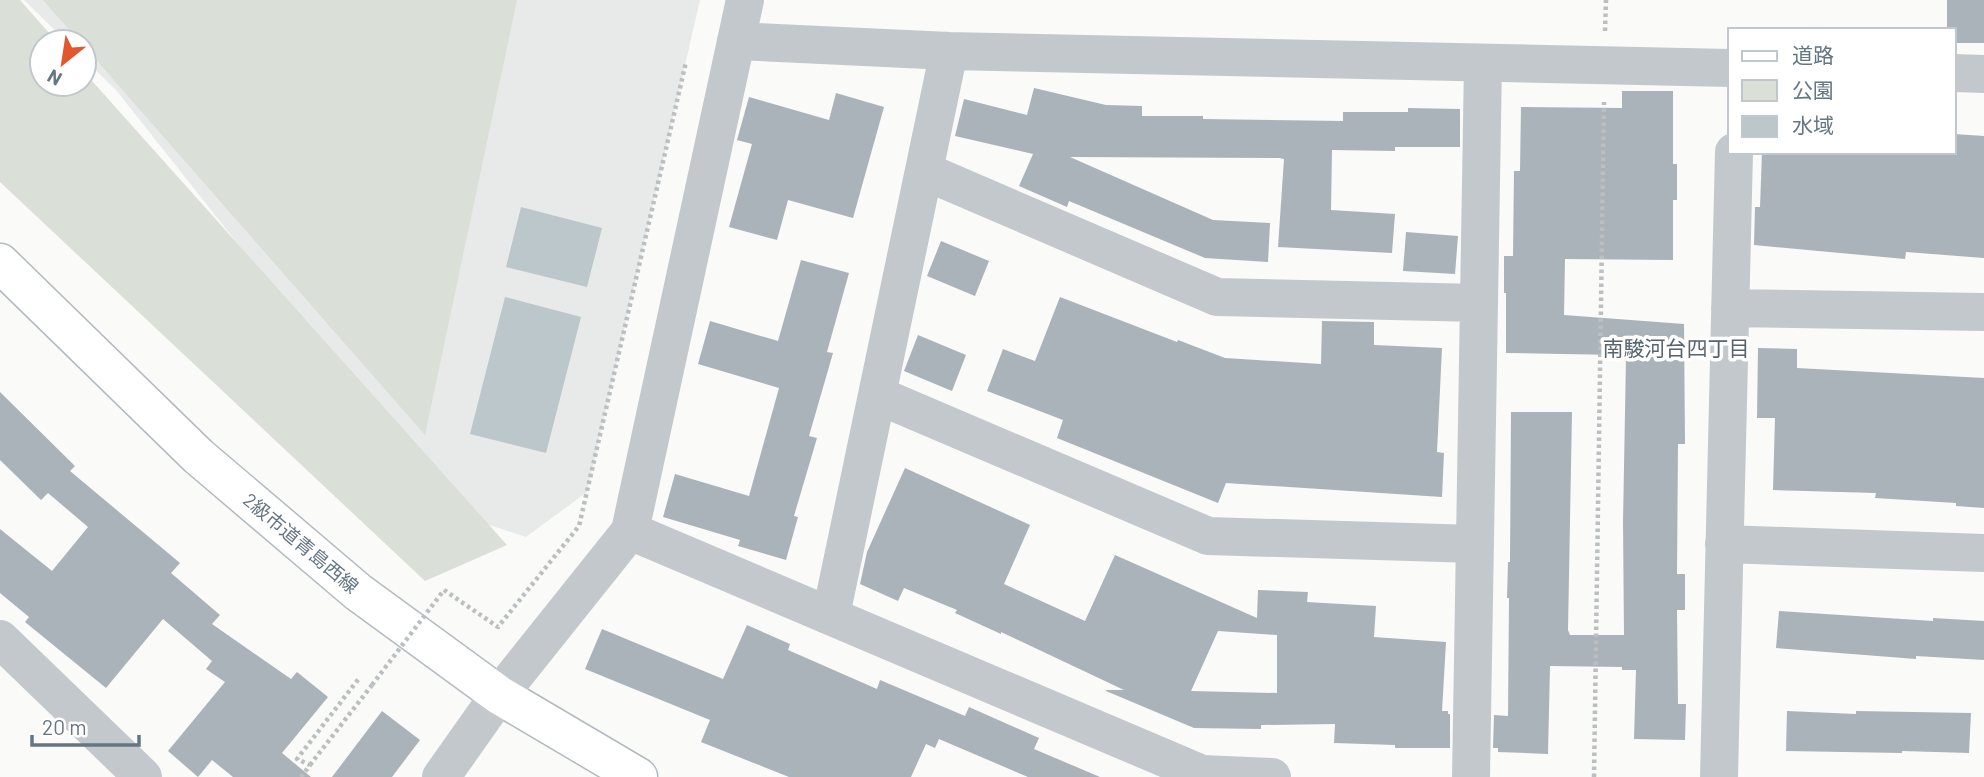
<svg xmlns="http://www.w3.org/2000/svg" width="1984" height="777" viewBox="0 0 1984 777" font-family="Barlow,'Noto Sans JP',sans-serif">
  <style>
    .built { fill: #e8e9e9 }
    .green { fill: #dadfd7 }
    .water { fill: #bbc7cb }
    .building { fill: #aab3b9; fill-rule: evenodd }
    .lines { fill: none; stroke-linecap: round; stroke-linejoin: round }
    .secondary-casing { stroke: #b3babf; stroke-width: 41 }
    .path { stroke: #bbbfc2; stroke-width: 4.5; stroke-dasharray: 3.5 3.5; stroke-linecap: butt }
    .street { stroke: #c3c8cc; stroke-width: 38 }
    .secondary { stroke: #fff; stroke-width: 38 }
    .path-bridge { stroke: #bbbfc2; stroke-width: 4.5; stroke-dasharray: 3.5 3.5; stroke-linecap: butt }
    .labels { text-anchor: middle; stroke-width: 7; stroke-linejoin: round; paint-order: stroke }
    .street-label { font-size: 19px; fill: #657683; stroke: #fff }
    .neighbourhood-label { font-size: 21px; fill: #57646e; stroke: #fff }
  </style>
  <rect width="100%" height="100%" fill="#fafaf8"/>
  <path class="built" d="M24 0H700L587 492 526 537 450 512 116 90 84 59V42H67Z"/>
  <path class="green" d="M0 0H20L57 42H42V84H84V72L507 545 425 581 0 182Z
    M43 0H517L425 435 84 46V42H80Z"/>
  <path class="water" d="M521 207 602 228 587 287 506 267Z
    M505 297 581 317 546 453 470 434Z"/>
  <path class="building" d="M1947 0H1984V43H1954V30H1947Z
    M1034 88 1106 105 1142 106V116H1203V119L1343 121V112H1408V108L1460 109V147H1395V151L1332 150 1331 210 1395 214 1392 253 1278 247 1284 159 1279 158 1070 157 1213 220 1270 223 1268 262 1205 258 1069 201 1067 207 1019 186 1033 154 955 136 964 99 1027 115Z
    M1622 91H1673V164H1677V200H1673V260L1565 259 1564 315 1684 324 1685 444H1678L1677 574H1685V610H1677L1678 704H1686L1685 740 1634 739 1636 670H1622V667L1550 666 1548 754 1498 752V748H1493L1494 715 1508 716 1509 598H1507L1508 562H1510L1511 412H1572L1568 630 1570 635H1624L1623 522 1626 358H1618V355L1506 353V293H1504V256H1513L1514 171H1520L1521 107 1622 108Z
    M836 93 884 107 853 218 788 200 777 240 729 227 752 144 737 140 749 97 829 120Z
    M1954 134 1984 136V258L1906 252 1905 259 1754 245 1755 207H1760L1762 152H1954Z
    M1406 232 1458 236 1455 274 1403 271Z
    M941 241 989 261 975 296 927 276Z
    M801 260 849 273 827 352 833 353 809 436 817 438 794 516 798 517 786 560 738 546 740 540 663 517 675 474 749 496 779 388 698 364 710 321 778 341Z
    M1060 297 1177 342 1178 340 1225 358 1321 364 1322 321 1374 322V345L1442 348 1437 452 1444 453 1442 497 1226 483 1218 503 1057 438 1063 420 987 391 1003 349 1035 361Z
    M918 335 966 355 952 391 904 371Z
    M1758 348 1797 349V368L1984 378V508L1956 506V503L1875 498 1876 493 1773 490 1775 418H1757Z
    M0 392 75 466 70 471 180 563 171 573 220 615 212 624 291 679 297 672 328 697 282 753 311 777H233L212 760 198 777 168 751 225 682 206 669 212 661 163 619 106 688 25 622 29 617 0 593V529L52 571 88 527 48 493 41 500 0 460Z
    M905 468 1030 525 1004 584 1085 621 1115 555 1257 618 1258 590 1308 592 1307 602 1376 606 1374 637 1446 642 1442 711H1448V714H1450V748H1395V745L1334 743 1335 724 1261 725V729L1194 728 1106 691V690H1124L1001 632V634L955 613 957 610 904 588 898 601 860 584 867 552ZM1218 631 1277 635V693L1191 691Z
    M1779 611 1933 621V618L1984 621V660L1916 656V659L1776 648Z
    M747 625 790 644 788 650 877 689 880 680 965 716 969 707 1039 738 1034 749 1100 777H1028L939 739 935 748 926 744 911 777H789L701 742 710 720 585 669 602 629 723 679Z
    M382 711 420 740 392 777H332Z
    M1787 711 1856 714V711L1971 713 1969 753 1902 751V753L1786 751Z"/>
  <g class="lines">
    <defs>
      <path id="secondary" d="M0 263 198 456 358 592 499 695 638 777"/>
    </defs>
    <use href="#secondary" class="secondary-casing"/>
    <path class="path" d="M1605 31 1606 0
      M444 590 498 627 579 526 686 62
      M310 765 372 685
      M301 777 310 765 297 759 360 677
      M1594 777 1604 102"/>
    <path class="street" d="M736 41 949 51 1730 68
      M1954 73 1984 74
      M924 171 1217 297 1479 303
      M1730 308 1984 312
      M877 395 1208 536 1475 544
      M630 531 1202 774 1272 777
      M1724 544 1984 553
      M831 615 949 51
      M0 639 143 777
      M441 777 499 695 630 531 745 0
      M1471 777 1483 64
      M1719 777 1734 152"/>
    <use href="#secondary" class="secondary"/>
    <path class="path-bridge" d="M372 685 444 590"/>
  </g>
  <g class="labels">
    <g class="street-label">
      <text transform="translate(301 543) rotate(40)" y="7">2級市道青島西線</text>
    </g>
    <g class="neighbourhood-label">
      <text x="1676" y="356">南駿河台四丁目</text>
    </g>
  </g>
  <rect x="1728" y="28" width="228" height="126" fill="#ffffff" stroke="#c1c8cd" stroke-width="2"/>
  <rect x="1742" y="51" width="35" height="10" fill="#ffffff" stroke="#c1c8cd" stroke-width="2"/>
  <text x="1792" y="63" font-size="21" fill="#657683">道路</text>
  <rect x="1742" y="80" width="35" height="21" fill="#dadfd7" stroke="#c1c8cd" stroke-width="2"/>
  <text x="1792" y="98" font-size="21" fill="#657683">公園</text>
  <rect x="1742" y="116" width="35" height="21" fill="#bbc7cb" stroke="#c1c8cd" stroke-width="2"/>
  <text x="1792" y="133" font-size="21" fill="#657683">水域</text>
  <g transform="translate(63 63) rotate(210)"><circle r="33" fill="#ffffff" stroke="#c1c8cd" stroke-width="2"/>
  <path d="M0-5L12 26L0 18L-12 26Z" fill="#e4572e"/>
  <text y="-10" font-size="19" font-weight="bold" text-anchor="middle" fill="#657683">N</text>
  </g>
  <path d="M32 735v10h107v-10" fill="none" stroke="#657683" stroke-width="3.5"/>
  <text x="42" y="735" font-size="21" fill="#657683" stroke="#ffffff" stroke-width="5" paint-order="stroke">20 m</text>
</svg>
